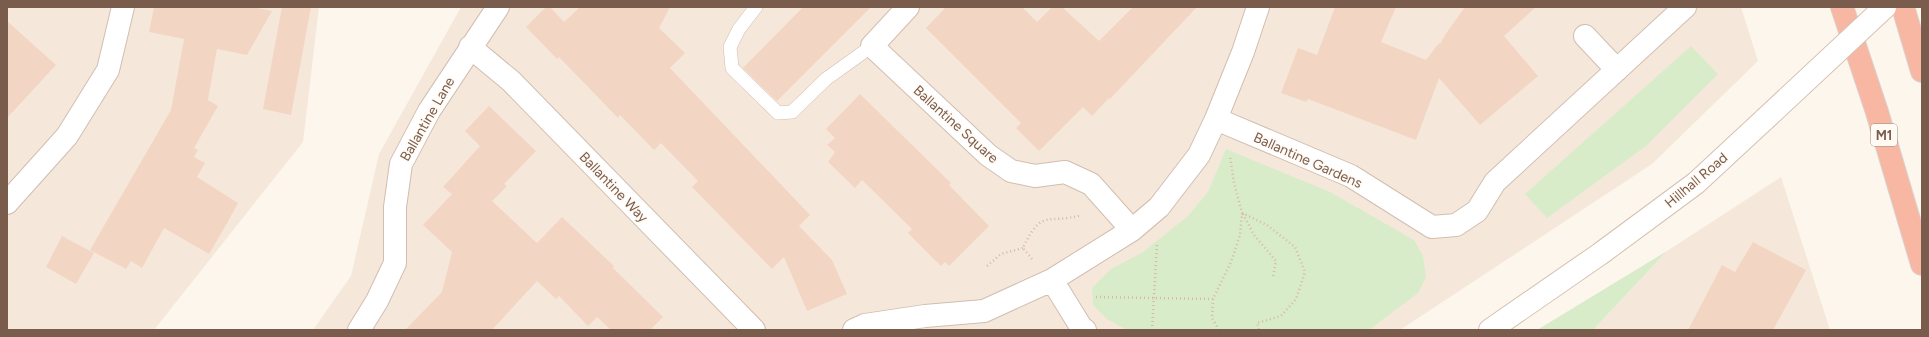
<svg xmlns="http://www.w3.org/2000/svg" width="1929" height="337" viewBox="0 0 1929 337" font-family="Figtree,sans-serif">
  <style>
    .residential { fill: #f5e8da }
    .green { fill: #d8ecc9 }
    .building { fill: #f3d5c3 }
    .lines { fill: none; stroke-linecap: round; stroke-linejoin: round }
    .lane-casing { stroke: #d1beb0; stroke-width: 14 }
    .street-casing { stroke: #d1beb0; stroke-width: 24 }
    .secondary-casing { stroke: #d6c0b0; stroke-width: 24 }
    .highway-casing { stroke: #dad1cd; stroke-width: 24 }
    .path { stroke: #d9b8a5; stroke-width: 2.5; stroke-dasharray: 1 3; stroke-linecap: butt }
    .lane { stroke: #fff; stroke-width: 13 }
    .street { stroke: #fff; stroke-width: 22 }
    .secondary { stroke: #fff; stroke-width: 22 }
    .highway { stroke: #f7b7a3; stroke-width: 22 }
    .secondary-bridge-casing { stroke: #d6c0b0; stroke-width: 24; stroke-linecap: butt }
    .secondary-bridge { stroke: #fff; stroke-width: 22 }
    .labels { text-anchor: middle; stroke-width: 3; stroke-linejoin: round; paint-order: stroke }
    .shield { fill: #fffaf3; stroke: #a28b7f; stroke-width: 1 }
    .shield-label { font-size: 13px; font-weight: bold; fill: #7a5c4d }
    .street-label { font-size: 14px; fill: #7a5c4d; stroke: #fffaf3 }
  </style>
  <rect width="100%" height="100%" fill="#fdf6ec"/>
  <path class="residential" d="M7 7H319L303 142 154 330H7Z
    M461 7H1741L1758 61 1652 164 1400 330H313L351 276 379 154Z
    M1781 177 1830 330H1593L1667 251Z"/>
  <path class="green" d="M1691 46 1718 74 1646 146 1547 218 1525 194Z
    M1226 149 1330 192 1414 240 1423 256 1426 277 1418 293 1369 330H1127L1107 319 1093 305 1092 288 1111 269 1143 252 1188 216 1208 192Z
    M1667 251 1593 330H1537Z"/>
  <path class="building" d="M154 7H252L272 11 247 55 217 49 208 100 218 106 194 148 198 150 194 157 205 163 197 177 238 203 226 225 209 254 164 228 142 268 131 261 126 269 90 250 171 110 184 39 149 32Z
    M282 7H311L291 115 263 109Z
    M546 7H550L564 22 580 7H670L659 28 685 53 670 68 810 215 799 226 832 260 847 294 807 311 784 257 772 269 692 187 698 181 661 143 654 150 620 115 618 118 559 57 557 59 526 27Z
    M803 7H871L777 101 743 68Z
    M946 7H1022L1037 22 1052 7H1062L1099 41 1133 7H1197L1110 99 1109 98 1092 116 1083 107 1039 151 1016 128 1021 123 926 28Z
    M1335 7H1396L1381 42 1426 60 1439 43 1440 44 1445 35 1465 7H1536L1504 36 1538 76 1480 125 1439 78 1416 140 1308 99 1306 102 1281 93 1298 48 1317 55Z
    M7 21 56 65 7 118Z
    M860 94 951 183 949 185 989 226 949 266 945 262 941 266 908 233 912 229 862 180 855 188 828 162 835 152 827 145 835 138 826 129Z
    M489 106 536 151 504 184 507 186 492 201 537 243 562 217 614 266 613 268 663 317 650 330H611L597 317 588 326 559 296 556 299 537 281 492 330H405L442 292 452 252 423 225 452 194 443 187 480 146 465 131Z
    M62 236 94 253 76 284 46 267Z
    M1753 242 1806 270 1773 330H1688L1722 265 1735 272Z"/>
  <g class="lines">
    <defs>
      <path id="lane" d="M756 7 739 29 730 47 732 68 778 113 792 112 826 79 872 46"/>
      <path id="street" d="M908 7 872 46 988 155 1011 171 1035 176 1065 172 1091 184 1132 230
        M1585 36 1617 70
        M470 47 511 81 754 330
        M1216 119 1351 176 1432 227 1456 225 1477 211 1495 182 1685 7
        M7 203 67 136 108 70 123 7
        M1052 280 1081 327 1085 330
        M359 330 377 301 395 263V207L401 164 429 111 498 7
        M854 330 865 325 925 316 984 311 1052 280 1132 230 1159 207 1199 155 1216 119 1243 52 1258 7"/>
      <path id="secondary" d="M1490 330 1600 254 1696 183 1765 119"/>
      <path id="highway" d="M1842 7 1877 112 1922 264
        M1903 7 1922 71"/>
    </defs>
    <use href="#lane" class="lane-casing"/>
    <use href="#street" class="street-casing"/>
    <use href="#secondary" class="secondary-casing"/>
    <use href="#highway" class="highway-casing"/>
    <path class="path" d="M1242 213 1267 225 1295 247 1305 272 1296 299 1281 316 1257 323 1259 330
      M1243 214 1254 235 1276 261 1273 277
      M1032 259 1023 248C1042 207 1048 225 1082 215
      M987 266 1001 254 1023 248
      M1096 297 1213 299
      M1152 330 1157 245
      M1219 330 1212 318 1213 299 1231 262 1240 235 1242 213 1234 183 1230 156"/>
    <use href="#lane" class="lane"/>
    <use href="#street" class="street"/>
    <use href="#secondary" class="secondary"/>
    <use href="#highway" class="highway"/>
    <defs>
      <path id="secondary-bridge" d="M1765 119 1885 7"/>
    </defs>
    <use href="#secondary-bridge" class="secondary-bridge-casing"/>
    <use href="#secondary-bridge" class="secondary-bridge"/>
  </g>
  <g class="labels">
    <rect class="shield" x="1871" y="124" width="26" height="22" rx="3"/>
    <g class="shield-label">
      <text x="1884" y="140">M1</text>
    </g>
    <g class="street-label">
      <text transform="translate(427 119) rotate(-60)" y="5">Ballantine Lane</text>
      <text transform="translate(956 124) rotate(42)" y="5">Ballantine Square</text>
      <text transform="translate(1308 160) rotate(24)" y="5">Ballantine Gardens</text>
      <text transform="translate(1696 180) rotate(-40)" y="5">Hillhall Road</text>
      <text transform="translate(614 187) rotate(46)" y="5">Ballantine Way</text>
    </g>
  </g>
  <rect width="1929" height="337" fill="none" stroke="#7a5c4d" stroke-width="16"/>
</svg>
